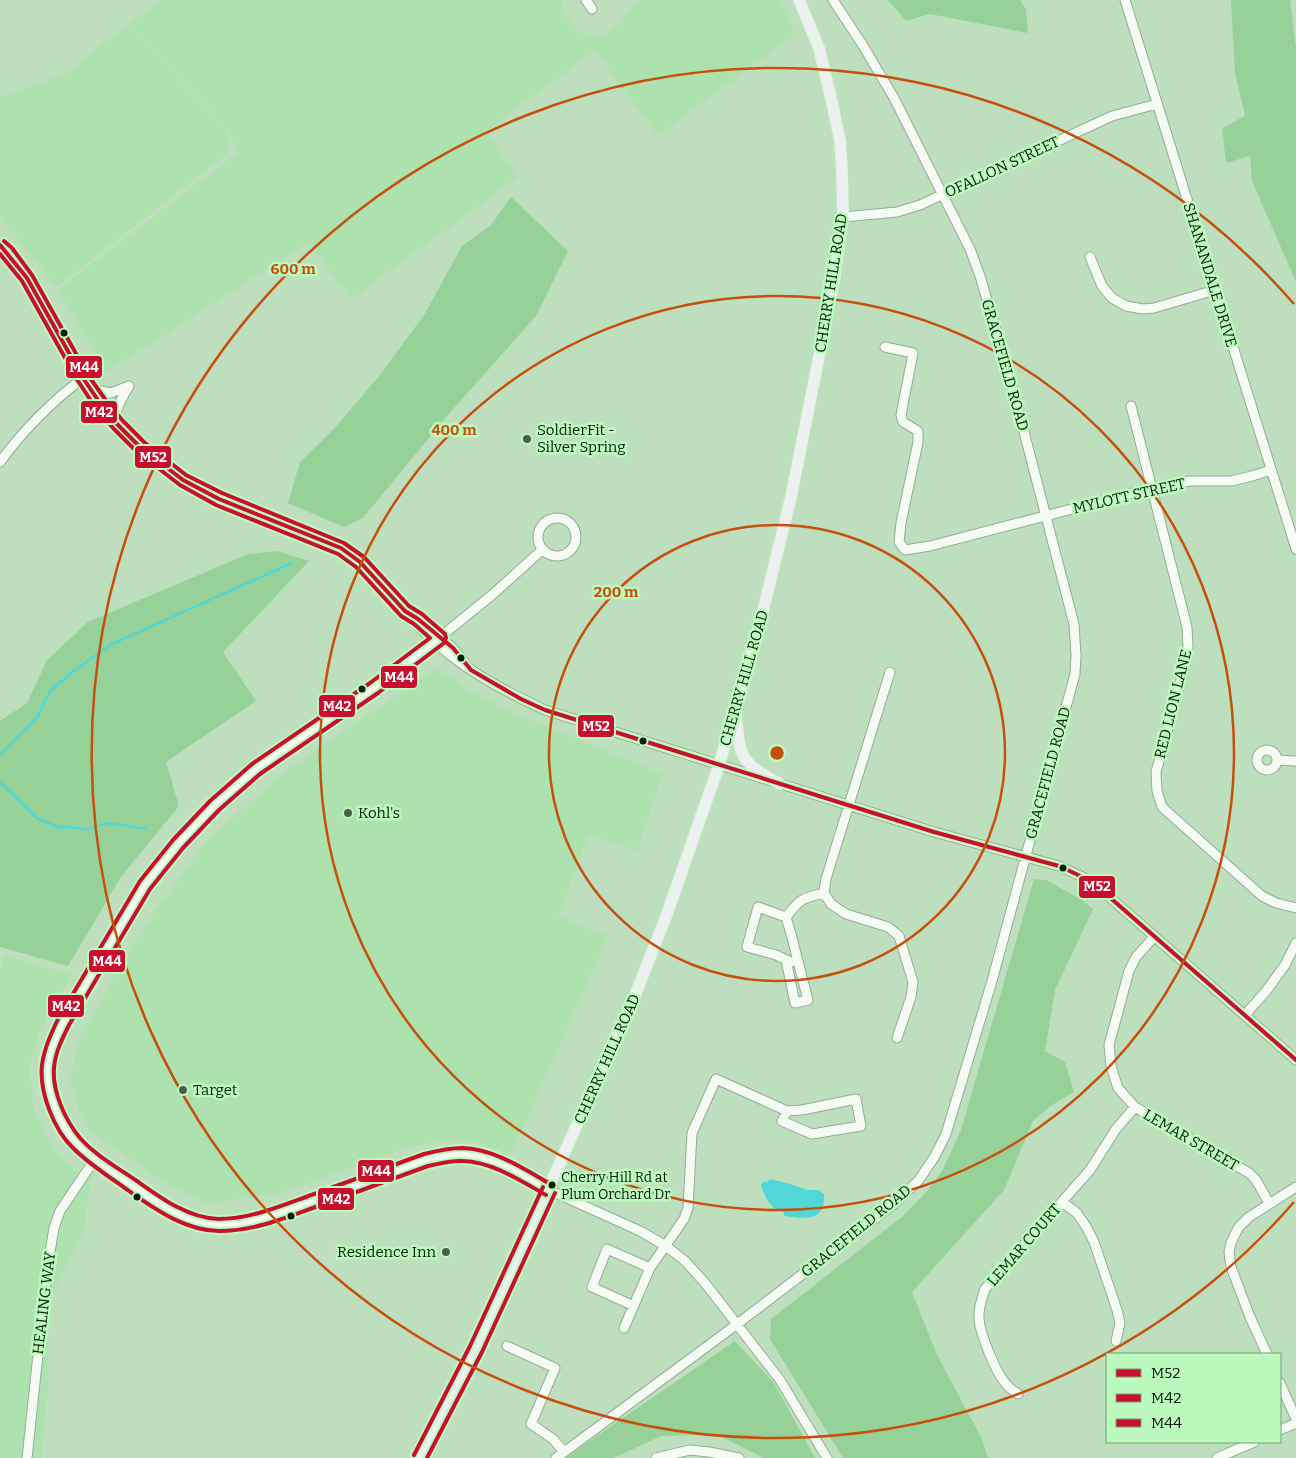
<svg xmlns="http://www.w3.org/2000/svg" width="1296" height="1458" viewBox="0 0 1296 1458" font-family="Bitter,serif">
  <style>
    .built { fill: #ade1ae }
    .green { fill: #96d298 }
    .water { fill: #50d8d9 }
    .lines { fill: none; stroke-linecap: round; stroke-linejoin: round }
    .stream { stroke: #50d8d9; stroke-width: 2.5 }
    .minor-casing { stroke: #93ad93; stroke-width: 11 }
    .major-casing { stroke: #e1f1e1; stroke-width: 12 }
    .minor { stroke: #f5faf5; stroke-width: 9 }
    .major { stroke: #ebf1ee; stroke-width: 10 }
    .bus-1-casing { stroke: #bcf9bd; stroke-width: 8 }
    .bus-2-casing { stroke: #bcf9bd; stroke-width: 8 }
    .bus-3-casing { stroke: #bcf9bd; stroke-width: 8 }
    .bus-1 { stroke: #c8102e; stroke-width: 4 }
    .bus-2 { stroke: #c8102e; stroke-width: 4 }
    .bus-3 { stroke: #c8102e; stroke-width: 4 }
    .ring { fill: none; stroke: #c6500b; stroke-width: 2.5 }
    .bus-dot { fill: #061d08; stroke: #bcf9bd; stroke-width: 2 }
    .poi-dot { fill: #466147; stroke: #bcf9bd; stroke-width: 2 }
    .labels { text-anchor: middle; stroke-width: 5; stroke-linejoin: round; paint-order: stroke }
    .bus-label { font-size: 14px; fill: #061d08; stroke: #bcf9bd; text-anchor: start }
    .street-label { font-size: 15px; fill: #061d08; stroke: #bcf9bd }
    .poi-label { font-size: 15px; fill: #061d08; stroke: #bcf9bd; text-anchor: start }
    .centre { fill: #c6500b; stroke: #bcf9bd; stroke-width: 2.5 }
    .ring-label { font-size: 15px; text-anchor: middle; font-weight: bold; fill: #c6500b; stroke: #bcf9bd; stroke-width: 5; stroke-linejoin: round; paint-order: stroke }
    .line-badge { stroke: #bcf9bd; stroke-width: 2 }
    .badge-label { font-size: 14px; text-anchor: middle; font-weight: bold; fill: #fff }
  </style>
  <rect width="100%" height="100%" fill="#bddfbd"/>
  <path class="built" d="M161 0H561V12L581 33 603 37 620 24 632 7 642 0H780L795 34 658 136 595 50 486 131 517 178 351 299 308 243 108 371 57 290 238 153 228 129 129 24Z
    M128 24 228 130V153L56 287 15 235 0 219V97L65 74Z
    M436 668 474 694 513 713 663 774 637 851 589 834 558 916 608 936 511 1155 476 1141 448 1140 410 1147 277 1194 205 1203 162 1181 92 1133 80 1114 70 1081 78 1040 142 930 205 843 279 776Z
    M4 955 72 975 41 1028 29 1067 34 1110 60 1158 90 1181 84 1230 47 1306 48 1387 41 1458H0V970Z"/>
  <path class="green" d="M888 0H1020L1026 9 1028 33 930 14 906 21Z
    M1231 0H1290L1296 47V282L1252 181 1250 156 1226 163 1222 128 1245 116 1235 73Z
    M511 197 568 251 536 316 447 416 363 518 344 527 288 503 300 462 334 429 380 375 424 315 462 246 491 225Z
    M277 551 309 561 223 652 256 701 166 762 179 806 121 877 68 966 0 947V721L27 703 47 660 88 622 248 554Z
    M1034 879 1046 880 1082 900 1093 909 1055 990 1045 1051 1065 1062 1074 1092 1052 1105 1033 1121 1004 1190 912 1292 937 1355 982 1439 988 1458H843L770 1339 771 1319 903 1216 928 1190 943 1169 961 1130Z
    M735 1341 774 1383 815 1458H764L716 1434 661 1436 614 1458H565Z"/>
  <path class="water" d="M770 1179 790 1184 808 1190H818L824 1194C826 1222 805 1219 785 1216L783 1212C771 1211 764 1195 761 1185L763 1182H767Z"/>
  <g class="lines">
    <path class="stream" d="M0 755 38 716 50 691 75 670 110 645 292 563
      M0 782 37 818 60 828 67 827 88 829 109 823 146 829"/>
    <defs>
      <path id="minor" d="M586 0 592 9
        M1125 0 1296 549
        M843 217 897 212 920 205 1112 116 1157 104
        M0 245C19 264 32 287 45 310 67 349 88 391 118 425 145 456 180 480 217 498 239 509 262 516 284 525 297 530 310 535 323 541 329 543 337 545 343 550 376 572 397 606 425 633 459 667 502 690 545 710L934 832 1059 866 1091 881 1296 1060
        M1090 257 1102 286 1112 298 1126 306 1143 309 1154 308 1215 290
        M885 347 913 353 901 415 903 422 918 431V442L901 523 899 542 905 550 930 546 1152 488 1190 481H1231L1252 476 1271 470
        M91 389 111 393 129 386
        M1131 406 1187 627 1188 647 1185 665 1156 772 1157 791 1162 807 1262 896 1276 903 1296 908
        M115 421C117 405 121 400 129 386
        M0 462C25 428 50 403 83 378
        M538 537a19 19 0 1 1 38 0a19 19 0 1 1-38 0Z
        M543 549 492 595 434 642 374 688 256 769 215 805 178 844 145 885 63 1022 53 1044 48 1066V1080L55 1108 63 1126 76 1143 95 1159 159 1204 177 1214 197 1222 218 1225 257 1221 426 1160 453 1155 469 1154 489 1159 549 1190 640 1231 666 1246 685 1261 705 1283 780 1380 827 1458
        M420 621 453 648 465 663
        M1257 760a10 10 0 1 1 20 0a10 10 0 1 1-20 0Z
        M1277 760 1296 761
        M824 893 826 879 890 672
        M824 893 831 904 846 914 888 927 899 936 913 982 911 997 897 1038
        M786 917 758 907 747 947 776 955 791 962
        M1154 937 1136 957 1129 971 1109 1045 1111 1066 1115 1079 1118 1088 1135 1107 1249 1173 1256 1180 1269 1203
        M786 960 795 1003 808 1000 791 934 786 917C800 899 802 898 824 893
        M1245 1015 1266 991 1285 965 1296 943
        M1062 1202 1077 1213 1087 1228 1094 1242 1117 1310 1120 1323 1116 1341
        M634 1306 592 1287 607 1249 650 1268
        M624 1328 650 1268 684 1219 688 1208 692 1133 716 1079 787 1111 802 1110 856 1099 861 1126 812 1134 782 1121 787 1111
        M507 1346 555 1368 531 1424 553 1439 564 1452
        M1267 1354 1250 1317 1231 1267 1229 1252 1231 1243 1238 1228 1249 1217 1296 1187
        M1280 1383 1296 1419
        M1018 1394C1014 1391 1009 1388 1006 1384 996 1373 980 1334 979 1319 978 1308 982 1298 985 1289L1090 1170 1116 1129 1135 1107
        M1280 1430 1296 1423
        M27 1458 47 1270 54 1228 60 1211 95 1159
        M556 1458 736 1325 893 1205 919 1180 935 1156 946 1134 992 981 1075 674 1076 655 1074 624 1011 382 980 276 970 249 894 98 862 44 833 0
        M656 1458 690 1450 709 1452 739 1458
        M1217 1458 1254 1442"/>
      <path id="major" d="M736 715C740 759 741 763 780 784
        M420 1458 476 1349 634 998 667 914 719 765 760 623 791 497 834 281 843 217 842 171 840 141 833 107 819 48 799 0"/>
    </defs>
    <use href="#minor" class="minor-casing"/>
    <use href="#major" class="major-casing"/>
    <use href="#minor" class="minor"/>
    <use href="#major" class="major"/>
    <defs>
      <path id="bus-1" d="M0 245 27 278 83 378 102 406 118 425 140 447 183 480 219 499 341 548 360 562 405 611 418 619 453 648 471 670 521 699 545 710 934 832 1059 866 1091 881 1296 1060"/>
      <path id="bus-2" d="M0 254 22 281 78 381 97 410 114 429 136 451 180 485 216 505 338 554 356 567 401 616 414 624 430 638 370 683 252 764 210 801 173 840 140 881 58 1019C51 1034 44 1049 42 1065 39 1092 54 1130 73 1148 91 1166 113 1179 133 1194 158 1211 187 1231 219 1231 256 1231 287 1217 321 1205 356 1192 392 1179 428 1166 439 1164 451 1160 463 1161 493 1162 521 1181 546 1195
        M427 1458 482 1352 555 1193"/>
      <path id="bus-3" d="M4 241 12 248 32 275 88 375 107 402 123 421 144 442 186 475 222 493 344 543 364 557 409 606 422 614 445 634 446 638 444 643 378 693 260 774 219 810 183 848 150 889 69 1025C62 1039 55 1053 54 1068 52 1091 65 1120 80 1138 95 1155 118 1168 137 1181 161 1198 188 1218 218 1219 253 1219 285 1204 317 1193 352 1180 388 1167 424 1154 436 1151 449 1148 462 1148 495 1149 524 1169 552 1185
        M414 1455 470 1346 543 1187"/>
    </defs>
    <use href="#bus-1" class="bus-1-casing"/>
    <use href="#bus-2" class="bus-2-casing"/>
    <use href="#bus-3" class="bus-3-casing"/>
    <use href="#bus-1" class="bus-1"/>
    <use href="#bus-2" class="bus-2"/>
    <use href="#bus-3" class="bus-3"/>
  </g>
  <g class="ring">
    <circle cx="777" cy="753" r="228"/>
    <circle cx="777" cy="753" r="457"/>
    <path d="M1294 1202A685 685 0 1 1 1294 304"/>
  </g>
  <g class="bus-dot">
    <circle cx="64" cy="333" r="4.5"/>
    <circle cx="461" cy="658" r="4.5"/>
    <circle cx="362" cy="689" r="4.5"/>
    <circle cx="643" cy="741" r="4.5"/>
    <circle cx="1063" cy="868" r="4.5"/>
    <circle cx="552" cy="1185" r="4.5"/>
    <circle cx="137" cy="1197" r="4.5"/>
    <circle cx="291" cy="1216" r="4.5"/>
  </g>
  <g class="poi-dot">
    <circle cx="527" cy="439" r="5"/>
    <circle cx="348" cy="813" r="5"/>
    <circle cx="183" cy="1090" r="5"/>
    <circle cx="446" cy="1252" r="5"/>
  </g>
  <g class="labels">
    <g class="bus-label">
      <text x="561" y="1182">Cherry Hill Rd at<tspan x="561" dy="17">Plum Orchard Dr</tspan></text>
    </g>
    <g class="street-label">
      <text transform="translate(1002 167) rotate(-25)" y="5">OFALLON STREET</text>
      <text transform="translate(1210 275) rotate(73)" y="5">SHANANDALE DRIVE</text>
      <text transform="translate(831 283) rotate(-81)" y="5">CHERRY HILL ROAD</text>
      <text transform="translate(1005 365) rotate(74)" y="5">GRACEFIELD ROAD</text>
      <text transform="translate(1129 496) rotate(-13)" y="5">MYLOTT STREET</text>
      <text transform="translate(744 678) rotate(-74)" y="5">CHERRY HILL ROAD</text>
      <text transform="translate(1173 704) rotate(-76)" y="5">RED LION LANE</text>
      <text transform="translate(1048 773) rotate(-75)" y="5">GRACEFIELD ROAD</text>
      <text transform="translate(607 1059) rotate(-66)" y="5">CHERRY HILL ROAD</text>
      <text transform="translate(1191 1140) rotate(30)" y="5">LEMAR STREET</text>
      <text transform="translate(856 1231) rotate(-39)" y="5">GRACEFIELD ROAD</text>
      <text transform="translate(1024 1245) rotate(-49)" y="5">LEMAR COURT</text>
      <text transform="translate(44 1303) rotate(-83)" y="5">HEALING WAY</text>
    </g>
    <g class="poi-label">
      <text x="537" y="435">SoldierFit -<tspan x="537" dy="17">Silver Spring</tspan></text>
      <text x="358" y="818">Kohl's</text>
      <text x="193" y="1095">Target</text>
      <text x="436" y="1257" text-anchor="end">Residence Inn</text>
    </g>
  </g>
  <circle cx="777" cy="753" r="8" class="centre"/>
  <g class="ring-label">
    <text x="293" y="274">600 m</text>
    <text x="454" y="435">400 m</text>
    <text x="616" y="597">200 m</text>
  </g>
  <g class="line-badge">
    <rect x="65" y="355" width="38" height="24" rx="5" fill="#c8102e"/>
    <rect x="80" y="400" width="38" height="24" rx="5" fill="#c8102e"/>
    <rect x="134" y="445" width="38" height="24" rx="5" fill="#c8102e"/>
    <rect x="380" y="665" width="38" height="24" rx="5" fill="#c8102e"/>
    <rect x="318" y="694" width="38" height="24" rx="5" fill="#c8102e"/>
    <rect x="577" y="714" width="38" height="24" rx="5" fill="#c8102e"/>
    <rect x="1078" y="875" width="38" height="24" rx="5" fill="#c8102e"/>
    <rect x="88" y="949" width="38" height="24" rx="5" fill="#c8102e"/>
    <rect x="47" y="994" width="38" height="24" rx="5" fill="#c8102e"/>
    <rect x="357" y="1159" width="38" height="24" rx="5" fill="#c8102e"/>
    <rect x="317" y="1187" width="38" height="24" rx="5" fill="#c8102e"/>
  </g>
  <g class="badge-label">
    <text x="84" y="372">M44</text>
    <text x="99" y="417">M42</text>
    <text x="153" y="462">M52</text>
    <text x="399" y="682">M44</text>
    <text x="337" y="711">M42</text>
    <text x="596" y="731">M52</text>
    <text x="1097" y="891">M52</text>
    <text x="107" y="966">M44</text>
    <text x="66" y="1011">M42</text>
    <text x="376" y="1176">M44</text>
    <text x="336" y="1204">M42</text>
  </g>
  <rect x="1106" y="1353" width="175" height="90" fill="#bcf9bd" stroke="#73a175"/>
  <rect x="1116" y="1369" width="25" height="8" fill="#c8102e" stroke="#73a175"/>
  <text x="1151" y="1378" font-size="15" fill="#061d08">M52</text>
  <rect x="1116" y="1394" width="25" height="8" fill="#c8102e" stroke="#73a175"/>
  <text x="1151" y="1403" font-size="15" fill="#061d08">M42</text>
  <rect x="1116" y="1419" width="25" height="8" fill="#c8102e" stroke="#73a175"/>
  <text x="1151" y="1428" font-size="15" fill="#061d08">M44</text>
</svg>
